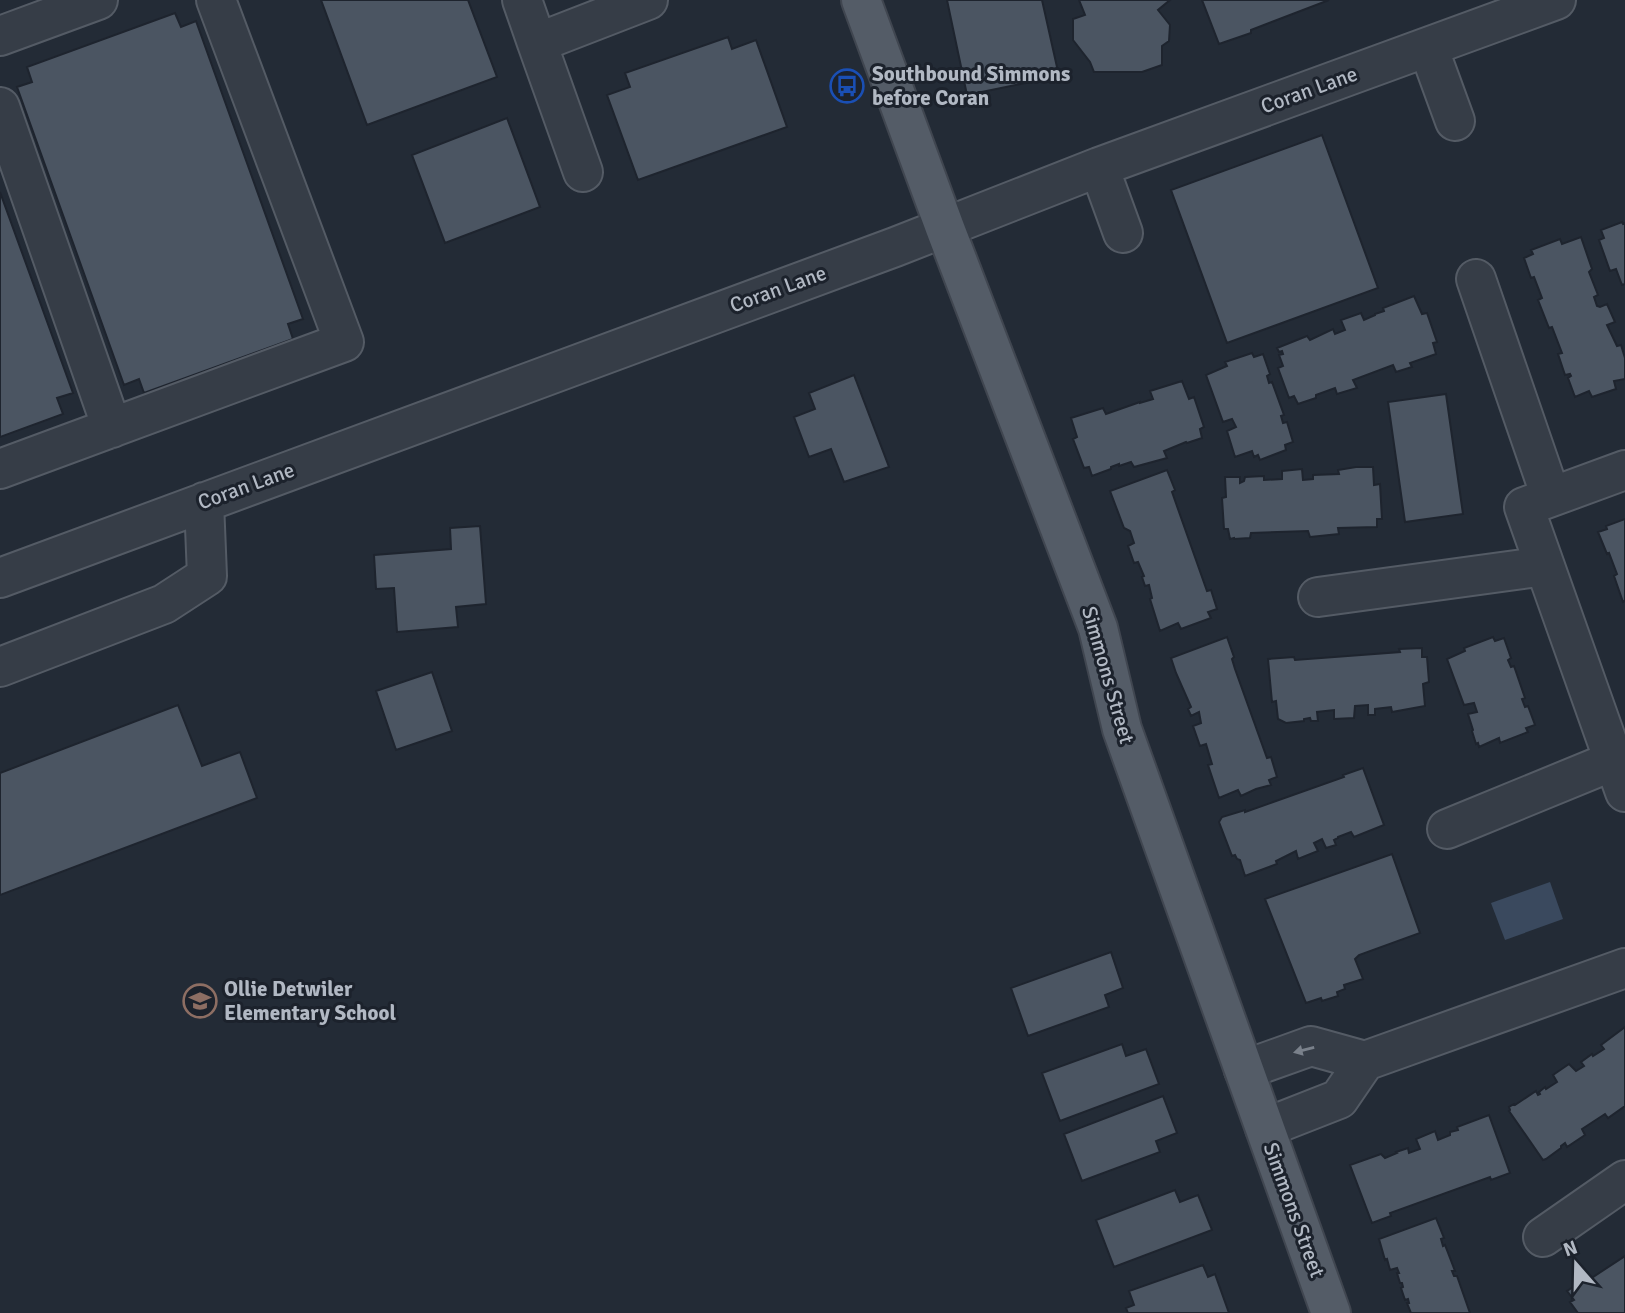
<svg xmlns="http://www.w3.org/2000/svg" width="1625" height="1313" viewBox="0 0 1625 1313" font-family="Signika,sans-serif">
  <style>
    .water { fill: #3a495e }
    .building { fill: #4b5562; stroke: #1e242e; stroke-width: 2 }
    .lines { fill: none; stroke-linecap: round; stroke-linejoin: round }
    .minor-casing { stroke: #545b65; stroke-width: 42 }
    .major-casing { stroke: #404650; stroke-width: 42 }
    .minor { stroke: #363d47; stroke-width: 38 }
    .major { stroke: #545c67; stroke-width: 38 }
    .oneway { fill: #7a818b }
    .labels { text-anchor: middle; stroke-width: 6; stroke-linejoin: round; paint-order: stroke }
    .poi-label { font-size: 21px; font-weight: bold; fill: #b1b8c3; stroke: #1c222c; text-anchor: start }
    .street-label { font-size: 21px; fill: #b1b8c3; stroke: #1c222c }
  </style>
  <rect width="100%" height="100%" fill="#232b36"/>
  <path class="water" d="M1550 882 1563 919 1505 940 1491 903Z"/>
  <path class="building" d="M321 0H468L497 77 367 125Z
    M947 0H1042L1059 76 967 95Z
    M1079 0H1170L1158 10 1170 25 1169 41 1162 46V65L1142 72H1094L1090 62 1073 40V19L1085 15Z
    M1202 0H1329L1251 30V33L1219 44Z
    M175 13 181 27 196 21 303 319 288 324 293 339 144 393 139 379 124 385 17 87 32 82 27 67Z
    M728 37 732 49 756 40 787 127 638 180 607 95 630 87 625 73Z
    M507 118 540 207 445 243 412 155Z
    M1322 135 1378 288 1227 343 1171 190Z
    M0 192 73 393 57 398 63 414 0 437Z
    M1622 222 1623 224 1625 223V284L1622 285 1616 269 1610 271 1599 240 1604 238 1601 230Z
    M1581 237 1592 269 1589 272 1598 295 1594 297 1597 306 1600 307 1607 304 1615 322 1607 325 1617 346 1621 345 1625 358V379L1614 381 1616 389 1592 397 1589 391 1575 397 1568 378 1571 376 1570 374 1565 375 1558 354 1562 353 1552 327 1549 328 1538 300 1542 298 1534 277 1531 278 1524 258 1533 254 1531 250 1560 239 1562 244Z
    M1414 296 1422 314 1427 313 1437 342 1433 343 1436 354 1410 363 1412 367 1396 372 1393 365 1353 380 1357 388 1337 394 1335 388 1316 395V398L1298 404 1294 396 1289 398 1278 368 1283 366 1279 355 1283 354 1282 351 1279 352 1277 348 1307 336 1310 340 1333 329 1335 334 1345 330 1341 320 1361 313 1364 320 1375 315V314L1384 311 1383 308Z
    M1252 353 1254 357 1263 354 1270 374 1267 376 1269 383 1272 382 1284 415 1281 416 1283 423 1287 422 1293 442 1285 445 1286 450 1260 460 1258 455 1254 457 1252 451 1235 457 1227 431 1236 427 1232 419 1223 422 1206 375 1227 366 1225 362Z
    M854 375 889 467 844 482 831 449 809 457 794 417 815 409 809 393Z
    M1182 381 1189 399 1194 397 1204 427 1200 429 1202 438 1187 443 1186 442 1164 451 1167 458 1134 467 1131 462 1119 466V464L1111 467V469L1092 476 1089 467 1084 468 1073 439 1077 437 1071 418 1103 408 1106 414 1140 402V403L1153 399 1150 391Z
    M1446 394 1463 514 1405 522 1388 402Z
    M1356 467H1373L1374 485 1380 484 1382 519H1377V527L1338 528 1339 534 1310 537 1308 531 1251 533 1250 538 1234 539V538L1230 539 1228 529H1224L1222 498 1226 497 1225 477H1240V483L1244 481 1245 477 1264 476V480L1282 479V471L1302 469 1303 480 1313 479V475L1339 474 1338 470Z
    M1167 470 1175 490 1172 492 1207 591 1211 590 1217 609 1208 612 1211 618 1181 629 1178 623 1160 631 1150 599 1152 598 1149 585 1145 586 1142 577 1144 576 1138 562 1134 563 1128 546 1134 543 1130 531 1124 528 1110 491Z
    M1625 519V601L1623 602 1614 576 1617 574 1609 553 1607 554 1598 532 1607 529 1606 526Z
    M480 526 486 604 456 607 458 627 397 632 394 588 376 589 374 555 451 549 450 528Z
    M1227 637 1234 657 1232 659 1235 669 1267 758 1271 757 1277 777 1269 780 1271 785 1256 789 1241 796 1238 790 1219 798 1208 765 1212 764 1206 744 1200 746 1193 726 1201 723 1199 712 1191 716 1188 709 1191 707 1176 673 1171 658Z
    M1493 637 1495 641 1504 638 1511 658 1508 660 1511 667 1514 666 1525 698 1522 699 1525 707 1528 706 1535 725 1526 728 1528 732 1500 743 1499 738 1479 747 1478 743 1476 744 1472 731 1473 730 1468 714 1477 712 1474 703 1464 705 1447 659 1465 651 1464 648Z
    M1422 648V657H1427L1429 682 1423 684 1425 706 1392 712 1391 707 1375 709V715H1368V705L1355 706 1354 718 1334 719V710L1317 712 1318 721H1311L1310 718 1304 719V721L1286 723 1278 719 1276 701 1272 702 1268 659 1294 657 1295 660 1400 652 1399 649Z
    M432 672 452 731 396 750 376 691Z
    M178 705 202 766 240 752 257 798 0 895V773Z
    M1363 768 1384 825 1354 837 1351 832 1338 837V838L1334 840 1336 845 1326 848 1322 839 1314 843 1318 851 1298 859 1296 851 1276 861 1277 864 1245 876 1240 860 1237 859 1235 855 1232 856 1219 822 1222 817 1245 810V812L1344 777 1343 775Z
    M1392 854 1420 933 1359 955 1355 959 1363 979 1344 985 1345 989 1337 992 1338 996 1322 1001 1321 998 1306 1003 1265 899Z
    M1111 952 1123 988 1105 995 1109 1007 1028 1036 1011 988Z
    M1625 1027V1106L1608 1118 1605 1114 1582 1129 1585 1135 1567 1147 1565 1143 1561 1146V1148L1546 1159 1543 1160 1509 1111 1510 1110 1509 1107 1514 1104 1515 1105 1536 1091 1538 1095 1540 1094 1539 1092 1545 1087 1546 1089 1557 1082 1553 1075 1569 1064 1576 1071 1584 1066 1581 1062 1592 1054 1593 1056 1604 1049 1601 1045Z
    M1122 1044 1126 1056 1146 1049 1159 1084 1060 1121 1042 1073Z
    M1163 1096 1177 1133 1156 1141 1160 1152 1082 1181 1064 1134Z
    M1489 1115 1510 1173 1491 1180 1490 1177 1390 1213 1391 1216 1372 1223 1350 1165 1381 1154 1385 1158 1397 1153 1396 1152 1408 1148 1409 1153 1420 1149 1416 1139 1435 1131 1438 1140 1450 1135V1132L1458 1130 1457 1127Z
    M1175 1190 1180 1202 1198 1195 1212 1230 1114 1267 1096 1220Z
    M1436 1218 1444 1238 1441 1239 1443 1246 1445 1245 1455 1271H1452L1454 1276H1457L1470 1313H1411L1407 1303H1409L1408 1299 1405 1300 1401 1288 1403 1287 1402 1283H1400L1397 1273H1399L1397 1268 1390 1270 1387 1259 1385 1260 1379 1239Z
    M1625 1256V1313H1578L1570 1302 1574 1300 1567 1291 1586 1279 1587 1281Z
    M1203 1265 1208 1277 1215 1274 1229 1313H1128L1126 1308 1134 1305 1129 1291Z"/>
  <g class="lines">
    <defs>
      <path id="minor" d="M522 0 537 43 648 0
        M0 36 98 0
        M537 43 583 172
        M1428 47 1455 121
        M0 107 112 428
        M1099 167 1123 233
        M1476 279 1551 497
        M0 469 344 342 216 0
        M1625 470 1524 507 1625 792
        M0 578 895 247 1099 167 1556 0
        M1318 597 1545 566
        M0 667 164 604 207 576 204 502
        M1447 829 1625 756
        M1244 1070 1311 1046 1365 1061
        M1265 1128 1339 1099 1365 1061 1625 968
        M1543 1237 1625 1180"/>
      <path id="major" d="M861 0 945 228 1098 628 1122 729 1331 1313"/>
    </defs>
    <use href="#minor" class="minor-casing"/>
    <use href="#major" class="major-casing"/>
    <use href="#minor" class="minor"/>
    <use href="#major" class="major"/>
  </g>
  <defs><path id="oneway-solid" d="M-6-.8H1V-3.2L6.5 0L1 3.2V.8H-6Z" transform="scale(1.75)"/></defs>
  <use class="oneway" href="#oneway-solid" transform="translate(1304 1050) rotate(166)"/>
  <defs>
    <symbol id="bus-ring" viewBox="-11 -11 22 22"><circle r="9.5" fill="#1c222c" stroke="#1a4fb4" stroke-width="1.5"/><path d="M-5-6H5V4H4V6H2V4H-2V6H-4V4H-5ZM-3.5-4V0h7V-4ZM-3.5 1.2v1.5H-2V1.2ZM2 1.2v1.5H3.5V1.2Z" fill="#1a4fb4"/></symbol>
    <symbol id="school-ring" viewBox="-11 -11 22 22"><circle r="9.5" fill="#1c222c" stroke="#8d6e63" stroke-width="1.5"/><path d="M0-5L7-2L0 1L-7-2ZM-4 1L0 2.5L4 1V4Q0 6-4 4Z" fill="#8d6e63"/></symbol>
  </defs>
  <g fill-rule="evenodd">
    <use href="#bus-ring" x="828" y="67" width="38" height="38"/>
    <use href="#school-ring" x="181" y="982" width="38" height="38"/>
  </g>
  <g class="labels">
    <g class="poi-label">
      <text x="872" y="81">Southbound Simmons<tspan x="872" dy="24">before Coran</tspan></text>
      <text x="224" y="996">Ollie Detwiler<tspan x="224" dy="24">Elementary School</tspan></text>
    </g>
    <g class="street-label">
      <text transform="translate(1309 90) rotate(-20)" y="7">Coran Lane</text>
      <text transform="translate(778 289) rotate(-20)" y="7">Coran Lane</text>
      <text transform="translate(246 486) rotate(-20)" y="7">Coran Lane</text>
      <text transform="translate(1108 675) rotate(74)" y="7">Simmons Street</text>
      <text transform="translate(1294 1210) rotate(70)" y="7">Simmons Street</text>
    </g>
  </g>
  <g transform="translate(1576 1264) rotate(340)" stroke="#1c222c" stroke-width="5" paint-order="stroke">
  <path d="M0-5L12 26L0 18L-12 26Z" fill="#b1b8c3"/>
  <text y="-10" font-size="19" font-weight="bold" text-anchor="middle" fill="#b1b8c3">N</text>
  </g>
</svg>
